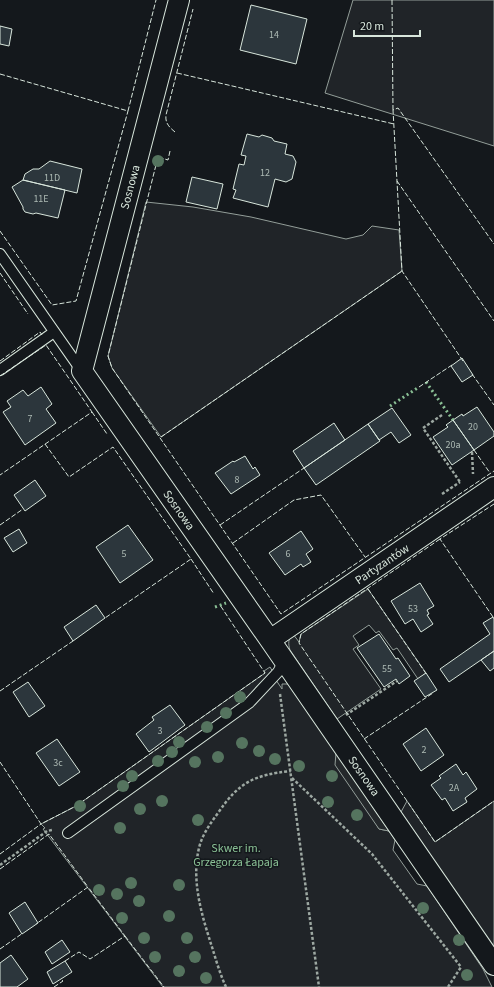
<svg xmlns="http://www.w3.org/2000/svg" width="494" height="987" viewBox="0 0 494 987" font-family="'Source Sans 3',sans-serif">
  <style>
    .green { fill: #202428; stroke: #939e99 }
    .parking { fill: #24282b; stroke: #939e99 }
    .building { fill: #2c363c; stroke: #d8e6dc }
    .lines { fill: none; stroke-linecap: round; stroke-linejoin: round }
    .service-casing { stroke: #d8e6dc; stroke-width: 12 }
    .minor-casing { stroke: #d8e6dc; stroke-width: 22 }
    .path { stroke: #9da8a2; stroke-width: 2.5; stroke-dasharray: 3 2; stroke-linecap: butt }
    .service { stroke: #14181c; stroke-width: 10 }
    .minor { stroke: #14181c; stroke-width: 20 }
    .hedge { stroke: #8ac095; stroke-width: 3; stroke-dasharray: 2 3; stroke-linecap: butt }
    .fence { stroke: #d8e6dc; stroke-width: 1; stroke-dasharray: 5 2; stroke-linecap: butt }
    .tree { fill: #55745f }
    .labels { text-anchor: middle; stroke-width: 3; stroke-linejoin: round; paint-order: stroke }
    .number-label { font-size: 10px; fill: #adbab4 }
    .street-label { font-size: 12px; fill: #d8e6dc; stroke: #14181c }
    .park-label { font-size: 12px; fill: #8ac095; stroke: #14181c }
  </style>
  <rect width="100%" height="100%" fill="#14181c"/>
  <path class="green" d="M353 0H494V146L325 93Z
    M146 202 193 207 251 217 346 239 363 235 372 226 399 230 402 271 161 437 112 368 108 356Z
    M368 589 426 673 418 679 397 648 393 650 379 631 376 633 369 625 353 636 359 645 353 649 381 689 337 719 290 650C288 644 288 638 293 634L299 642 301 634Z
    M270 667 273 672 272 674 282 689V684H288L336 753 379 829 389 831 395 840 393 850 417 884 427 886 483 969 492 987H163L43 829 45 828 41 824 76 806 265 673 264 671Z
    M407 801 435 842 494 801V948L401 812Z"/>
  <path class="parking" d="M336 753 389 831 379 829 335 765Z"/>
  <path class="building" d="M251 5 307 19 296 64 240 50Z
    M0 26 12 29 9 46 0 44Z
    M247 134 259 137 262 135 272 138 274 141 287 144 285 154 293 156 296 162 292 179 286 182 275 179 268 207 233 198 236 190 233 189 239 164 244 165 246 156 241 155Z
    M50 161 82 169 77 193 23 180 25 174 33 169H39Z
    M192 177 223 184 217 209 186 202Z
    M23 180 65 190 58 218 36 213 33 214 25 212 23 209V207L12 187Z
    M462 358 473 375 462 382 451 366Z
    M41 387 52 404 46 409 56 423 25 445 3 412 11 407 7 401 23 390 28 396Z
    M477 407 494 432V436L474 450 453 420 462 414 463 416Z
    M392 408 411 435 399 443 391 432 379 440 368 424Z
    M453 420 474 450 452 465 433 437 448 427 446 425Z
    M334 423 345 440 304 468 293 451Z
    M368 424 380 441 316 485 304 468Z
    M245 456 253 469 255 467 260 475 231 494 215 473 233 461 234 462Z
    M35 480 46 496 25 511 14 495Z
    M128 525 153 560 120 583 96 547Z
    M19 529 27 543 13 552 4 538Z
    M301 531 313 549 306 554 311 562 303 567 301 564 285 575 269 553Z
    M420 583 434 606 427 610 429 614 427 615 433 624 421 632 413 619 405 624 391 601Z
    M96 605 105 618 73 641 64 627Z
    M493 617 494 619V651L449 682 440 669 490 634 483 623Z
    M379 634 396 659 398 658 410 676 399 684 396 679 384 687 357 648Z
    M494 651V668L490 671 481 660Z
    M426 673 437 690 425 697 414 681Z
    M28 682 45 706 29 717 13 692Z
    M170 705 185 725 149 752 136 734 154 720 152 717Z
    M426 728 444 755 421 771 403 744Z
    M57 739 80 772 59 786 36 753Z
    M456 764 463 775 466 772 477 789 465 798 467 802 453 811 445 798 442 800 431 785 441 778 439 776Z
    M25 902 38 923 22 934 9 913Z
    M62 940 70 952 52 964 45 952Z
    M11 955 28 979 17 987H0V963Z
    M65 961 72 972 53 984 47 972Z"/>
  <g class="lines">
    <defs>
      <path id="service" d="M0 254 81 370
        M0 370 54 332
        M68 833 249 703 278 672 284 661"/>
      <path id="minor" d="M179 0 82 371 270 640 494 965
        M270 640 494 487"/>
    </defs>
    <use href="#service" class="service-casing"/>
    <use href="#minor" class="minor-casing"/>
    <path class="path" d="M442 415 423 428 460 482
      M472 452 473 474
      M442 494 460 482
      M280 694 319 987
      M346 715 397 681
      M292 778 372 854 461 967 448 987
      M0 865 47 831 52 830
      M226 987C220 974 216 960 212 947 202 916 191 881 199 848 202 835 210 824 218 813 239 782 254 775 291 771"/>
    <use href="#service" class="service"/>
    <use href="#minor" class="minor"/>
    <path class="hedge" d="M426 382 453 420
      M390 406 419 387
      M215 607 226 603"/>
    <path class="fence" d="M392 0 393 110
      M177 73 394 124
      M0 74 128 111 156 0
      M175 132C169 127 165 123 166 115L193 9
      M170 151 168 160 158 157 108 356 112 368 281 614 494 471
      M397 181 494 321
      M0 231 52 305 76 301 128 111
      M0 273 28 314
      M0 361 40 332 42 335
      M463 361 402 271 393 110 398 108 494 244
      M472 374 494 405
      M0 376 46 345 92 412 0 475
      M419 387 452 365
      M92 412 107 434
      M161 437 402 271
      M45 444 69 477 113 447 191 559 105 618
      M474 450 490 473
      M0 525 23 509
      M220 525 304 468
      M440 539 301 634 299 643 435 842 494 801
      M233 543 294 500 321 495 365 557
      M191 559 214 594
      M368 589 427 675
      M493 617 440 539 494 504
      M0 691 73 641
      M364 739 433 693
      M0 762 41 824 76 806 265 673 220 605
      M0 854 41 824
      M0 869 49 834 88 887 36 924
      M125 936 164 987
      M0 949 23 933
      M65 961 79 952 90 959 125 936 88 887
      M54 987 63 981 61 979"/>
  </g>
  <g class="tree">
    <circle cx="158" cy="161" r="6"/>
    <circle cx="240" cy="697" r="6"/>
    <circle cx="226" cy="713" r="6"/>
    <circle cx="207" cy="727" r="6"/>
    <circle cx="179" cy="742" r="6"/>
    <circle cx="242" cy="743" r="6"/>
    <circle cx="259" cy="751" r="6"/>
    <circle cx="172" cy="752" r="6"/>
    <circle cx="218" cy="757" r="6"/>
    <circle cx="275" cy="759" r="6"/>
    <circle cx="158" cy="761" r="6"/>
    <circle cx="195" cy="762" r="6"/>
    <circle cx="299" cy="766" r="6"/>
    <circle cx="132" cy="776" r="6"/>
    <circle cx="332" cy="776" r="6"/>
    <circle cx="123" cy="786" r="6"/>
    <circle cx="162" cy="801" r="6"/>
    <circle cx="328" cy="802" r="6"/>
    <circle cx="80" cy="806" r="6"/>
    <circle cx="140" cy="809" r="6"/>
    <circle cx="357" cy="815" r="6"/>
    <circle cx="198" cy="820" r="6"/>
    <circle cx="120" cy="828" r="6"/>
    <circle cx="131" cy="883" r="6"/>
    <circle cx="179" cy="885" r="6"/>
    <circle cx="99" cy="890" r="6"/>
    <circle cx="117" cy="894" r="6"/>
    <circle cx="139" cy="901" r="6"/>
    <circle cx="423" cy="908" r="6"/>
    <circle cx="169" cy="916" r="6"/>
    <circle cx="122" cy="918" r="6"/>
    <circle cx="144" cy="938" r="6"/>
    <circle cx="187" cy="938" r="6"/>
    <circle cx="459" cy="940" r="6"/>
    <circle cx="155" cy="957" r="6"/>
    <circle cx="195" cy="957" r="6"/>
    <circle cx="179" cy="971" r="6"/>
    <circle cx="467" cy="975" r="6"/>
    <circle cx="206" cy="978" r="6"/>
  </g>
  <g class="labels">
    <g class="number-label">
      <text x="274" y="38">14</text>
      <text x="265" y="176">12</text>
      <text x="52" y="181">11D</text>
      <text x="41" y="202">11E</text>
      <text x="30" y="422">7</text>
      <text x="473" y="430">20</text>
      <text x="453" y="448">20a</text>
      <text x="237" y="483">8</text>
      <text x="124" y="557">5</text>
      <text x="288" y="557">6</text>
      <text x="413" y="612">53</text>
      <text x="387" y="672">55</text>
      <text x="160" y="734">3</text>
      <text x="424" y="753">2</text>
      <text x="58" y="766">3c</text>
      <text x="454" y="791">2A</text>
    </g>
    <g class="street-label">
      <text transform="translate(130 187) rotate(-75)" y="4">Sosnowa</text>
      <text transform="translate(179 510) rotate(55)" y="4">Sosnowa</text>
      <text transform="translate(382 564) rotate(-34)" y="4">Partyzantów</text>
      <text transform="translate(364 776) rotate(55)" y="4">Sosnowa</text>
    </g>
    <g class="park-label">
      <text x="236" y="852">Skwer im.<tspan x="236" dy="14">Grzegorza Łapaja</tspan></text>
    </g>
  </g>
  <path d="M354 30v6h66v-6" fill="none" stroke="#d8e6dc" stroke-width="2"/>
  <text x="360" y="30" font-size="12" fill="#d8e6dc" stroke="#14181c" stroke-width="3" paint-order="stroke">20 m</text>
</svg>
